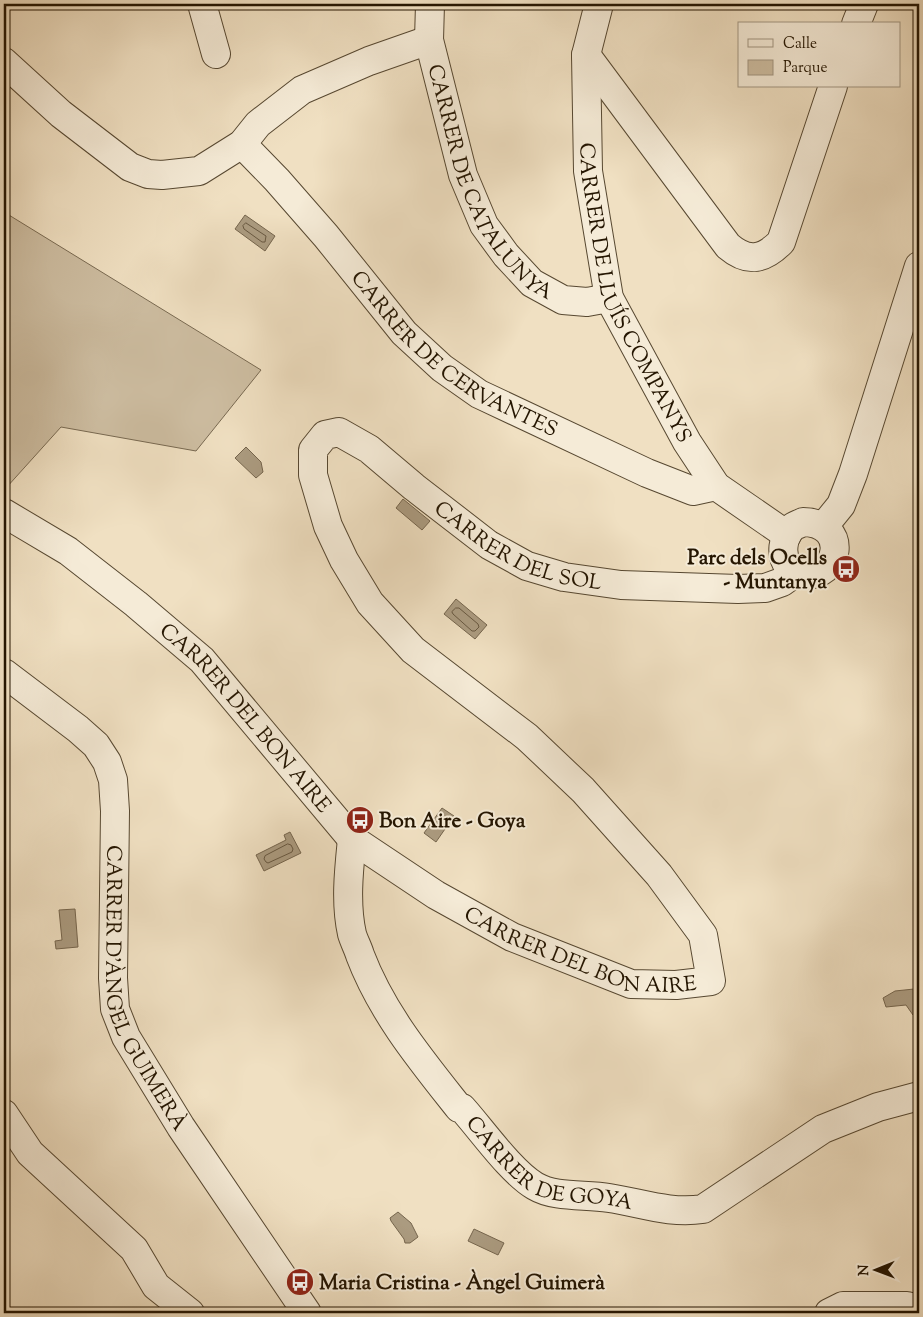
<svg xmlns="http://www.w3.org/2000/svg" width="923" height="1317" viewBox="0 0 923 1317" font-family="'Sorts Mill Goudy',serif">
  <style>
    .green { fill: #cdbda1; stroke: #786951 }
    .water { fill: #ab9b80; stroke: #75654d }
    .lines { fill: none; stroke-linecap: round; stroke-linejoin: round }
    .shore { stroke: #685840; stroke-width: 1 }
    .minor-casing { stroke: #574831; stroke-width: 30 }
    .minor { stroke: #f5ebd7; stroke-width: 28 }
    .labels { text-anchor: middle; stroke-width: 4; stroke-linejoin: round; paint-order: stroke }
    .street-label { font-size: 21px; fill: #241501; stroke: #f5ebd7 }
    .poi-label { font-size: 21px; font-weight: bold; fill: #241501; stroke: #f5ebd7; text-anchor: start }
  </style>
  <rect width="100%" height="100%" fill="#f0e0c2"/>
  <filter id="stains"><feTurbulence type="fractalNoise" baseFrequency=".004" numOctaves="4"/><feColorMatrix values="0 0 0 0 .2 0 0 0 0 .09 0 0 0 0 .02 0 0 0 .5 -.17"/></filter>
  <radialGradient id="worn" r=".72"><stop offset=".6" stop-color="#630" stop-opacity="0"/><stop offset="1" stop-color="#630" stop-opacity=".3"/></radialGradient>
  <path class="green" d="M4 212 261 370 196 451 61 427 6 488 4 487Z"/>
  <path class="water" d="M245 215 275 236 265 251 235 229Z
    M246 447 261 462 263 472 256 478 235 458Z
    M403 499 430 521 422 530 396 508Z
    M456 599 487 625 475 639 444 614Z
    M442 808 454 816 436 842 424 833Z
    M290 832 301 853 264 871 256 855 286 840 284 835Z
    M75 909 78 947 56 949 55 941 62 940 59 910Z
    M914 989 919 1013 913 1015 906 1005 886 1007 883 998 895 991Z
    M398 1212 411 1223 418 1237 410 1243H405L404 1239 391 1221 390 1218Z
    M474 1229 504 1243 498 1255 468 1241Z"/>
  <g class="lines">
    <path class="shore" d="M246 223 266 236 265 242H262L244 229 243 226Z
      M456 608H459L478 624 479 627 475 631H472L453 614 452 612Z
      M288 844 291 845 293 849 292 852 268 863 266 862 264 859 265 856Z"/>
    <defs>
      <g id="minor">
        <path d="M202 4 216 54"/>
        <path id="s1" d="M430 4 429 40 463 175 484 225 506 255 532 283 563 300 587 302 609 298"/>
        <path id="s2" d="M599 4 586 55 588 171 609 298 687 442 716 486 787 535"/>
        <path d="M856 24 864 4"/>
        <path d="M586 55 728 246C748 263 763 260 781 242L833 86"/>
        <path d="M4 62 61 114 130 167 148 174 162 175 199 171 242 144 258 124 302 90 369 61 429 40"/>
        <path id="s3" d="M242 144 277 180 326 236 404 333 442 368 479 394 647 473 693 491 716 486"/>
        <path id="s4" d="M4 513 68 551 136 604 202 660 352 839 436 895 512 937 631 984 676 985 711 981 703 935 659 875 583 790 527 737 413 650 370 603 344 560 328 526 313 475V450L325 435 339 432 369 449 414 487 489 545 527 566 564 577 621 585 738 589 765 588 782 582 796 572"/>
        <path d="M803 522C851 523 839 580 803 574 797 573 793 571 789 567 780 556 782 536 793 527 795 525 800 524 803 522Z"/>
        <path d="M824 526 841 505 853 474 919 266"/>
        <path id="s5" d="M4 673 78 729 96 745 107 762 113 780 115 811 113 978 115 1009 126 1037 181 1127 307 1313"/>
        <path id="s6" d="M352 839C349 869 345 903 352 934 354 941 358 948 360 955 382 1013 421 1060 459 1108H462C481 1129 511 1172 535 1186 555 1198 585 1194 609 1198 642 1203 669 1214 703 1209L823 1129 878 1107 919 1096"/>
        <path d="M4 1114 30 1153 134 1249 156 1286 190 1313"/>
        <path d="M829 1313 843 1306H907L919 1309"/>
      </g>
    </defs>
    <use href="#minor" class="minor-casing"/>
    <use href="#minor" class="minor"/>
  </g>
  <defs>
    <symbol id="bus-disc" viewBox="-11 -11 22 22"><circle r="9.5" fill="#8f2418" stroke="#f5ebd7"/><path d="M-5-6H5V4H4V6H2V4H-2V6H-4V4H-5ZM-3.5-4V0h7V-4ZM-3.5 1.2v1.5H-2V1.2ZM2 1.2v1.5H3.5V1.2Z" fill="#fff"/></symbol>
  </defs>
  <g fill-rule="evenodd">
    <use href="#bus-disc" x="830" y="553" width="32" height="32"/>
    <use href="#bus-disc" x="344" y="804" width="32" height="32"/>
    <use href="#bus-disc" x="284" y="1266" width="32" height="32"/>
  </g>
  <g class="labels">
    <g class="street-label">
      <text dy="7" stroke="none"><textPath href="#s1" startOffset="194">CARRER DE CATALUNYA</textPath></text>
      <text dy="7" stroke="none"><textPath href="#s2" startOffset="300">CARRER DE LLUÍS COMPANYS</textPath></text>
      <text dy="7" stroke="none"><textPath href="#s3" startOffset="302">CARRER DE CERVANTES</textPath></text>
      <text dy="7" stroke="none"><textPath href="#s4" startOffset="1811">CARRER DEL SOL</textPath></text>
      <text dy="7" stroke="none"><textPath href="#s4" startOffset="319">CARRER DEL BON AIRE</textPath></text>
      <text dy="7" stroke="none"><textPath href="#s4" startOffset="739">CARRER DEL BON AIRE</textPath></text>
      <text dy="7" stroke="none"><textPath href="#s5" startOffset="372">CARRER D'ÀNGEL GUIMERÀ</textPath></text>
      <text dy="7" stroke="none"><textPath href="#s6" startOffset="414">CARRER DE GOYA</textPath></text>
    </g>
    <g class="poi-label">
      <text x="827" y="564" text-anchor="end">Parc dels Ocells<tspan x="827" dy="24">- Muntanya</tspan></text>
      <text x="379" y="827">Bon Aire - Goya</text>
      <text x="319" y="1289">Maria Cristina - Àngel Guimerà</text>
    </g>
  </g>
  <rect width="923" height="1317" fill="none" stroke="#f0e0c2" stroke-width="20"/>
  <rect x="5" y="5" width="913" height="1307" fill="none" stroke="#241501" stroke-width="2.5"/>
  <rect x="10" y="10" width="903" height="1297" fill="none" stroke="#241501"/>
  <rect x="738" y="22" width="162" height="65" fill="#f5ebd7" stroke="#a19581"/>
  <rect x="748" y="39" width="25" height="8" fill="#f5ebd7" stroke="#a19581"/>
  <text x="783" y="48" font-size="15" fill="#241501">Calle</text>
  <rect x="748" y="60" width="25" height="15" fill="#cdbda1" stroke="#a19581"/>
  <text x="783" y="72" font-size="15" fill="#241501">Parque</text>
  <g transform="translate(876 1270) rotate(269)" stroke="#f5ebd7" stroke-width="4" paint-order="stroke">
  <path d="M0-4L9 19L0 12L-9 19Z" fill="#241501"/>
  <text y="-8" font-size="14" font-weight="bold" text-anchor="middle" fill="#241501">N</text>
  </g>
  <rect width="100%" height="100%" filter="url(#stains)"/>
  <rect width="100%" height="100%" fill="url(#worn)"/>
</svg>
